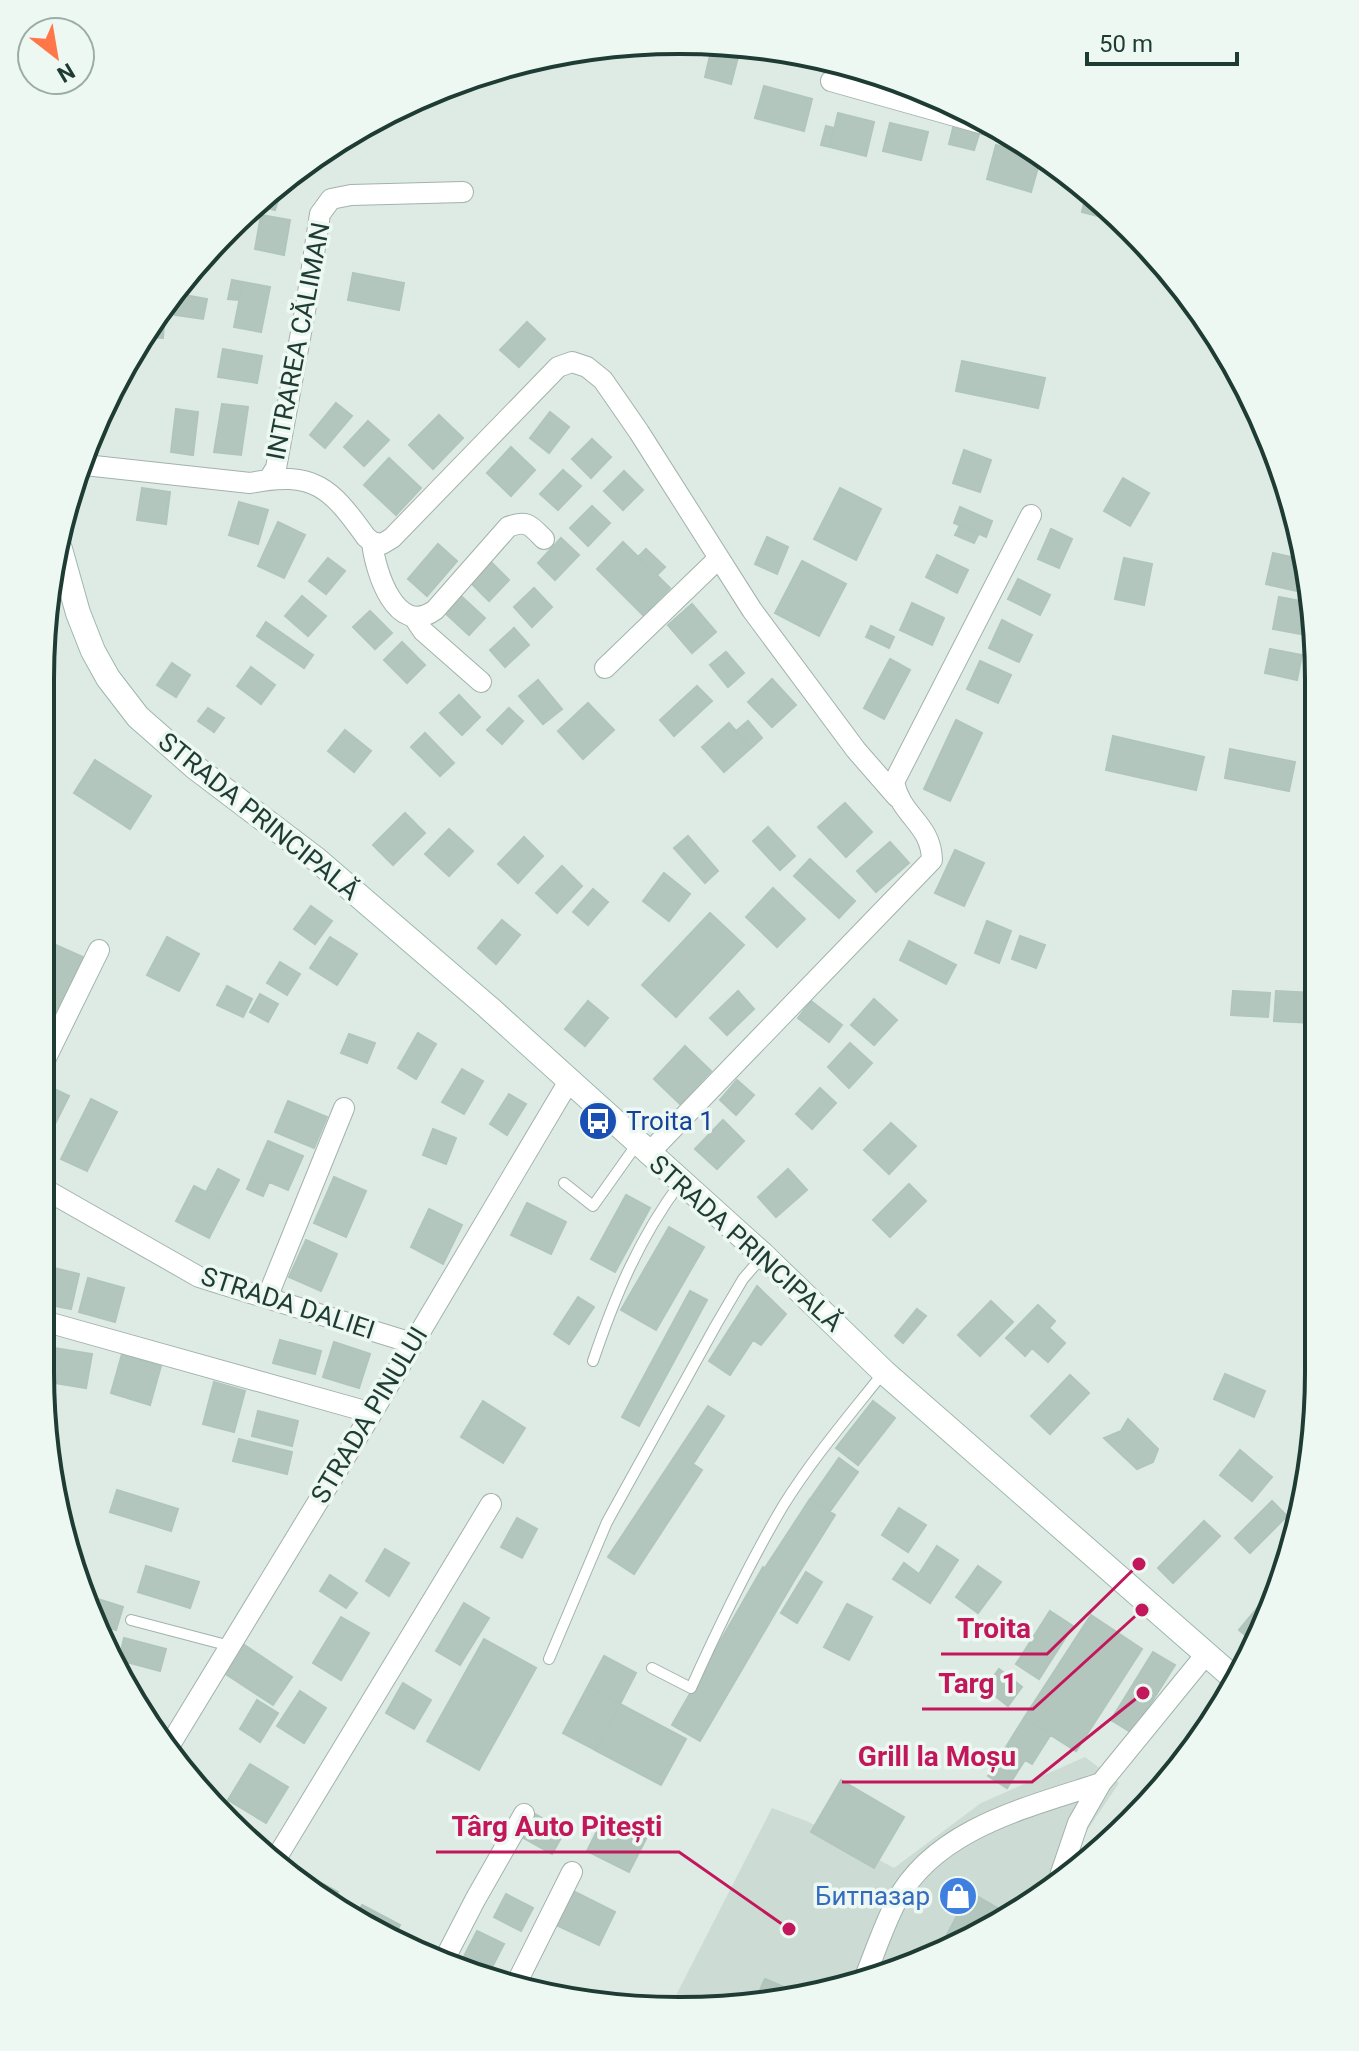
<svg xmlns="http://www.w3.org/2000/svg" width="1359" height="2051" viewBox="0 0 1359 2051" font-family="Roboto,sans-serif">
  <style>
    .built { fill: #ccdbd4 }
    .building { fill: #b3c6be; stroke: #b0c5bc; stroke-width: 2 }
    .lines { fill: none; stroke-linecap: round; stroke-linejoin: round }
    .lane-casing { stroke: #a1b3ac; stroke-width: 12 }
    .street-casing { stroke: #a1b3ac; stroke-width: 22 }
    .secondary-casing { stroke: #9cb8ae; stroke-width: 26 }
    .lane { stroke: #fff; stroke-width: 10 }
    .street { stroke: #fff; stroke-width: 20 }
    .secondary { stroke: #fff; stroke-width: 24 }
    .labels { text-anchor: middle; stroke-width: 7; stroke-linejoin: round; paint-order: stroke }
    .street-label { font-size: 26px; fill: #1e3c34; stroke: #eef8f3 }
    .transit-label { font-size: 26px; fill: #164399; stroke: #eef8f3; text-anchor: start }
    .shop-label { font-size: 26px; fill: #366cbe; stroke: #eef8f3; text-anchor: end }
    .rim { fill: none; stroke: #1e3c34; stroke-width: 4 }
    .leader { fill: none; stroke: #c2185b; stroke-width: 3 }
    .callout-dot { fill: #c2185b; stroke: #eef8f3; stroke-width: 3 }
    .callout-label { font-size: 28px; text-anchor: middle; font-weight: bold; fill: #c2185b; stroke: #eef8f3; stroke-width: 7; stroke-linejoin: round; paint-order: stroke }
  </style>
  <rect width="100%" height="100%" fill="#deebe5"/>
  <path class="built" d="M1085 1757 1119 1783 1080 1841 1072 1865 1000 1925 845 1989 670 2007 772 1808 809 1822 894 1868 981 1803Z"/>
  <path class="building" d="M711 51 738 57 731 84 705 77Z
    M764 86 812 99 804 131 755 118Z
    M838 113 874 122 866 156 830 147Z
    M890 123 928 132 921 160 883 151Z
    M954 124 980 131 974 150 949 144Z
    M826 126 834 128 830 147 821 145Z
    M996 145 1041 157 1031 192 987 179Z
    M285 177 275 210 255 205Z
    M1087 189 1101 199 1121 222 1082 212Z
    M261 215 290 220 284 255 255 249Z
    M353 273 404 283 399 310 348 300Z
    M232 280 243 282 239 300 228 299Z
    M243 282 270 287 261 332 234 327Z
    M179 294 207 299 203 319 175 315Z
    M165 308 163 338 146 337Z
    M527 322 545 339 519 367 500 350Z
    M223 349 262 356 257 383 218 377Z
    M962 361 1045 378 1038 408 956 391Z
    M336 403 352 416 325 448 310 435Z
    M222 404 248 407 241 455 214 452Z
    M176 409 198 412 193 455 171 452Z
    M550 412 569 427 549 453 530 438Z
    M439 415 463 438 433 469 409 445Z
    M368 421 389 440 364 466 344 447Z
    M592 439 611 457 591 478 572 459Z
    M511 447 535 470 511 496 487 473Z
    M964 450 991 460 980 492 953 483Z
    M389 458 421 488 396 515 364 485Z
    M563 470 581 486 558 510 540 494Z
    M624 471 643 490 623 510 604 491Z
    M1123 478 1149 493 1130 526 1104 511Z
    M142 488 170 492 166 524 137 520Z
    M840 488 881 509 856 560 814 539Z
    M239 502 268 510 258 544 229 535Z
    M592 506 610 523 588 546 570 528Z
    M960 507 992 521 986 537 954 523Z
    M278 522 305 535 284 578 258 566Z
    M960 525 979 533 974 543 955 535Z
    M1051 529 1072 539 1059 568 1038 559Z
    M767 537 788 547 777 574 755 564Z
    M561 538 579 555 555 580 538 563Z
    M623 542 670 588 643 615 597 569Z
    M438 544 457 561 427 596 408 579Z
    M646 549 665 567 657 575 638 557Z
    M1273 553 1305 560 1310 594 1266 584Z
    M937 555 968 570 957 593 926 577Z
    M328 558 345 571 326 594 309 581Z
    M1124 558 1152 564 1144 605 1115 599Z
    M802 561 846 584 819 636 775 613Z
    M491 562 509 580 489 601 471 583Z
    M1018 579 1050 595 1040 615 1008 599Z
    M534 588 552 607 532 627 514 607Z
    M302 596 326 616 308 636 285 616Z
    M461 596 485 618 469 635 445 613Z
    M1279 597 1312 603 1317 637 1273 629Z
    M912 603 944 618 932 645 900 630Z
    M692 604 716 632 692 653 668 625Z
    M370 611 392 633 375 649 353 627Z
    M1002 620 1032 635 1019 662 989 648Z
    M266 622 313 655 304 668 257 636Z
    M871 626 894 637 889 648 866 637Z
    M514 628 529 645 505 667 490 650Z
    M402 642 425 665 407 683 384 660Z
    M1270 649 1302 655 1297 680 1265 673Z
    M726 652 744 673 728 687 710 665Z
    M890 659 910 670 884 719 864 708Z
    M980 661 1011 675 998 703 967 689Z
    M172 663 190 675 176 697 157 685Z
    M251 667 275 685 261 704 237 686Z
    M772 679 796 705 772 727 748 702Z
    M538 680 562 709 543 724 519 696Z
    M697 686 712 701 674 736 660 720Z
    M459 695 480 717 462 735 440 713Z
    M588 703 614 730 583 759 558 731Z
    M208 708 224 718 214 732 198 721Z
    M509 708 523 721 502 744 487 730Z
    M956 720 982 733 950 801 924 789Z
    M748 721 762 738 751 748 736 731Z
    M729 723 751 748 724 772 702 747Z
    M345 730 371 751 354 772 328 751Z
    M425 733 454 763 440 776 411 747Z
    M1113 736 1204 757 1196 790 1106 770Z
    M1230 749 1295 762 1289 791 1225 778Z
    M95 760 151 796 130 829 74 793Z
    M845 803 872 832 846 857 818 827Z
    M405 813 425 833 393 865 373 845Z
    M768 827 795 856 780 870 753 841Z
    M449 829 473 851 449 876 425 854Z
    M688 836 718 871 705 883 674 848Z
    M524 837 543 856 518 883 498 864Z
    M890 842 909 863 876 892 857 871Z
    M955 850 984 863 964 906 935 893Z
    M810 859 855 901 839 918 794 876Z
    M562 866 582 886 557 913 536 893Z
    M664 873 690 894 669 921 643 901Z
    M773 888 805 919 777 947 746 917Z
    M593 889 608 902 588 925 573 912Z
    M311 906 332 921 315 944 294 929Z
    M710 913 744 945 676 1017 642 985Z
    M502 920 520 935 496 964 478 948Z
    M987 921 1011 931 999 963 975 953Z
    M1020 936 1045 945 1036 968 1012 959Z
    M167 937 199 954 179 991 147 975Z
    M330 937 357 954 337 985 310 968Z
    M909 941 956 965 946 984 900 960Z
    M49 942 85 958 55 1024 43 1018V955Z
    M280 962 300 974 287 995 267 983Z
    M227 986 252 999 243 1017 217 1005Z
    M738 991 754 1009 727 1035 710 1018Z
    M1233 991 1270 993 1268 1017 1231 1015Z
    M1276 991 1314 993 1313 1023 1274 1021Z
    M260 994 278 1004 268 1022 250 1012Z
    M874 999 897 1020 874 1045 851 1025Z
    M588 1001 608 1018 585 1046 565 1029Z
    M811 1001 842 1025 829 1042 798 1018Z
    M418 1033 436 1044 416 1079 398 1068Z
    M349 1034 375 1043 367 1063 341 1053Z
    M850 1043 872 1063 849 1088 828 1067Z
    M685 1046 711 1071 680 1104 654 1079Z
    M462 1069 483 1081 464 1114 442 1102Z
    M737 1080 754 1095 736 1115 720 1100Z
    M46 1085 69 1096 42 1150V1093Z
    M820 1088 836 1103 812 1129 796 1114Z
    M509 1094 526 1104 507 1135 490 1124Z
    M91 1099 117 1112 87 1171 61 1159Z
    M288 1101 327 1117 314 1148 275 1132Z
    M723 1120 744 1141 717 1169 695 1149Z
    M891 1123 916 1146 889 1174 864 1150Z
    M433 1129 456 1138 446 1164 423 1155Z
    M268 1141 303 1156 288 1190 253 1175Z
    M218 1169 239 1180 227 1203 206 1192Z
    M788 1169 807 1190 776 1217 758 1197Z
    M253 1175 269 1182 263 1196 247 1189Z
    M334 1177 366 1191 346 1237 314 1223Z
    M909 1184 926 1201 890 1237 873 1220Z
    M194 1186 227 1203 209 1238 176 1221Z
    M626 1195 650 1208 615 1272 591 1259Z
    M527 1203 566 1222 551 1254 511 1235Z
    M429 1209 462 1225 443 1264 411 1247Z
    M669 1227 704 1247 656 1330 621 1310Z
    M306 1240 337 1254 321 1291 289 1277Z
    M46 1266 79 1274 71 1309 40 1303Z
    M88 1278 124 1288 115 1322 79 1312Z
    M757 1286 786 1314 761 1345 753 1340 730 1375 709 1361Z
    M690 1291 707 1300 639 1426 622 1417Z
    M578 1297 594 1307 569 1344 554 1334Z
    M991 1301 1013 1322 980 1356 958 1335Z
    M1038 1305 1055 1321 1049 1328 1065 1343 1048 1362 1032 1348 1025 1356 1006 1338Z
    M917 1309 926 1316 903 1343 895 1336Z
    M280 1340 321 1351 315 1374 273 1363Z
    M334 1342 370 1354 359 1388 323 1377Z
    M48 1347 92 1354 86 1388 42 1381Z
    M122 1354 161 1366 150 1405 111 1393Z
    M1225 1374 1265 1391 1254 1417 1214 1399Z
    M1070 1375 1089 1393 1050 1434 1031 1416Z
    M214 1382 245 1391 234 1432 203 1424Z
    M483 1401 525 1428 503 1463 461 1437Z
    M873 1401 895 1418 858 1465 836 1448Z
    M708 1406 724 1416 693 1464 702 1470 634 1574 608 1557Z
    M258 1411 298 1421 292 1446 252 1436Z
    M1128 1419 1158 1449 1153 1462 1137 1469 1104 1438 1121 1431Z
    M239 1439 292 1452 287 1474 233 1461Z
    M1240 1450 1272 1477 1252 1501 1220 1475Z
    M839 1458 858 1472 830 1511 811 1498Z
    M117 1490 178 1509 171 1531 110 1512Z
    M810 1499 835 1515 792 1584 765 1568Z
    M1272 1501 1287 1516 1250 1553 1235 1538Z
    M899 1508 926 1525 908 1552 882 1535Z
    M517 1518 537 1529 522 1558 501 1547Z
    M1204 1521 1220 1536 1173 1583 1158 1568Z
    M937 1546 958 1560 930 1603 893 1579 904 1563 919 1574Z
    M385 1549 409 1563 389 1596 366 1581Z
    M146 1566 199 1582 190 1608 138 1592Z
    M978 1566 1001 1582 978 1613 956 1597Z
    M763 1567 792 1584 758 1642 729 1626Z
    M806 1572 822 1582 797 1623 781 1613Z
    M330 1575 357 1593 346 1608 320 1591Z
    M1273 1589 1257 1642 1255 1644 1239 1630Z
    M82 1594 123 1607 116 1630 97 1624Z
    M464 1603 489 1618 460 1665 436 1651Z
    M847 1604 872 1617 849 1660 824 1647Z
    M1050 1611 1073 1626 1039 1679 1016 1664Z
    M1091 1615 1142 1649 1076 1751 1024 1718Z
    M341 1617 369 1633 341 1680 313 1663Z
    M729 1626 758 1642 700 1741 672 1725Z
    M124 1638 166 1649 160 1671 119 1660Z
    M484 1639 536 1668 479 1770 427 1741Z
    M240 1642 292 1677 273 1705 221 1671Z
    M1153 1652 1175 1665 1132 1733 1111 1720Z
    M604 1656 636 1673 620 1704 588 1686Z
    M999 1669 1022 1687 1008 1706 985 1688Z
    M403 1683 431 1700 414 1729 386 1713Z
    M588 1686 620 1704 595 1750 563 1733Z
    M300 1691 326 1708 304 1743 277 1726Z
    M257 1700 278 1713 260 1742 240 1729Z
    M620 1704 686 1739 661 1785 595 1750Z
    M1024 1718 1051 1734 1032 1764 1025 1760 1007 1788 988 1776Z
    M250 1764 288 1787 266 1823 228 1800Z
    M841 1780 904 1817 874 1868 811 1832Z
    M535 1814 565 1831 552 1854 522 1837Z
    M605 1815 647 1837 629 1872 587 1851Z
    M308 1876 338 1892 332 1903 302 1886Z
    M571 1890 615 1912 599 1945 554 1924Z
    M970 1892 1011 1916 1000 1925 938 1951Z
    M506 1894 533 1908 521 1931 494 1917Z
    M362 1905 400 1925 393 1938 356 1916Z
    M477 1931 504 1944 488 1975 458 1968Z
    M765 1979 800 1994 757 1997Z"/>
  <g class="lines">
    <defs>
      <path id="lane" d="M564 1183 593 1206 637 1144
        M593 1361C615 1296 639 1238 681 1182
        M131 1620 230 1646
        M549 1659 607 1522 716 1325 743 1279 762 1257
        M652 1668 691 1688C719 1626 748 1565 783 1506 812 1459 849 1416 883 1373"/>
      <path id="street" d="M831 81 1005 130
        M85 465 250 483C314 470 331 488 366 537L372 542 382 544 392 538 558 367 572 362 587 367 603 380 639 432 752 610 856 750 897 797
        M269 479 276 468 307 300 320 214 331 199 351 195 463 192
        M372 542C375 571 396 638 435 610L508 527C527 519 531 526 544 539
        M415 619 423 631 481 682
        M605 668 719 558
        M42 1066 99 950
        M648 1154 932 860C931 823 901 817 894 782L1031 515
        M41 1187 199 1277 412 1343
        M267 1298 344 1108
        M40 1320 372 1413
        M168 1748 372 1413 569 1081
        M274 1862 491 1504
        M1060 1876 1078 1823 1101 1783 1207 1653
        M442 1964 475 1900 524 1814
        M517 1982 572 1872
        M863 1982C874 1955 883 1927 896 1902 935 1828 1029 1807 1101 1783"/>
      <path id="secondary" d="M60 549 78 613 93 651 108 678 138 717 196 768 316 859 488 1007 763 1255 884 1372 1236 1680"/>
    </defs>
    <use href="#lane" class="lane-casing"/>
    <use href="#street" class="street-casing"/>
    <use href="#secondary" class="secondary-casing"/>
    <use href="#lane" class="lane"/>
    <use href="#street" class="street"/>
    <use href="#secondary" class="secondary"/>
  </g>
  <defs>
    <symbol id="bus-disc" viewBox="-11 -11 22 22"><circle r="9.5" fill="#1a4fb4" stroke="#eef8f3"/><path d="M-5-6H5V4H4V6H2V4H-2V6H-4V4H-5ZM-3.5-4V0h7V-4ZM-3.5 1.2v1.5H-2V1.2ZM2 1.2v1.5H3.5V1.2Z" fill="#fff"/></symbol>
    <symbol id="shop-disc" viewBox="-11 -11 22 22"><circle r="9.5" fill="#3f7fe0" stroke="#eef8f3"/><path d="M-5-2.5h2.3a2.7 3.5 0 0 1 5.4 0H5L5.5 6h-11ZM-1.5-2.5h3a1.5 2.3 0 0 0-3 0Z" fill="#fff"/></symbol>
  </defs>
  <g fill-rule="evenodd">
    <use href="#bus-disc" x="576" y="1099" width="44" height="44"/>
    <use href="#shop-disc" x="936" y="1874" width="44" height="44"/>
  </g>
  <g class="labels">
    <g class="street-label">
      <text transform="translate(298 341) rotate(-79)" y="9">INTRAREA CĂLIMAN</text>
      <text transform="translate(259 816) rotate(39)" y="9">STRADA PRINCIPALĂ</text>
      <text transform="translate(746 1243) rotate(42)" y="9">STRADA PRINCIPALĂ</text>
      <text transform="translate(288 1303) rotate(18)" y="9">STRADA DALIEI</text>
      <text transform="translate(369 1415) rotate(-59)" y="9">STRADA PINULUI</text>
    </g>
    <g class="transit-label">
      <text x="626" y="1130">Troita 1</text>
    </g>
    <g class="shop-label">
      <text x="930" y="1905">Битпазар</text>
    </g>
  </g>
  <path d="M0 0H1359V2051H0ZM679 54H680A625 625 0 0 1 1305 679V1372A625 625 0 0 1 680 1997H679A625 625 0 0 1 54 1372V679A625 625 0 0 1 679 54Z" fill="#eef8f3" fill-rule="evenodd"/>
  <path class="rim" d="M679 54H680A625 625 0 0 1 1305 679V1372A625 625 0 0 1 680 1997H679A625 625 0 0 1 54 1372V679A625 625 0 0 1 679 54Z"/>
  <path class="leader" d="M1139 1564L1047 1654H941M1142 1610L1033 1709H922M1143 1693L1032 1782H842M789 1929L679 1852H436"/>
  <g class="callout-dot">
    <circle cx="1139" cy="1564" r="8"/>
    <circle cx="1142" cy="1610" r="8"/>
    <circle cx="1143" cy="1693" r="8"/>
    <circle cx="789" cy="1929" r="8"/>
  </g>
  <g class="callout-label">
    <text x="994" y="1638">Troita</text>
    <text x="978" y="1693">Targ 1</text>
    <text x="937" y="1766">Grill la Moșu</text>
    <text x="557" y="1836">Târg Auto Pitești</text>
  </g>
  <g transform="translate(56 56) rotate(149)"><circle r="38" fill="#eef8f3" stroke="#9bada7" stroke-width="2"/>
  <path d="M0-6L14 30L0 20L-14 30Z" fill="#ff7648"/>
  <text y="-12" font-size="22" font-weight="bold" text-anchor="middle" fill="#1e3c34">N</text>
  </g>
  <path d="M1087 52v12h150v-12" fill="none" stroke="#1e3c34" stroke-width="4"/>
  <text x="1099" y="52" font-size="24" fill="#1e3c34" stroke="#eef8f3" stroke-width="6" paint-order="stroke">50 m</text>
</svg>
